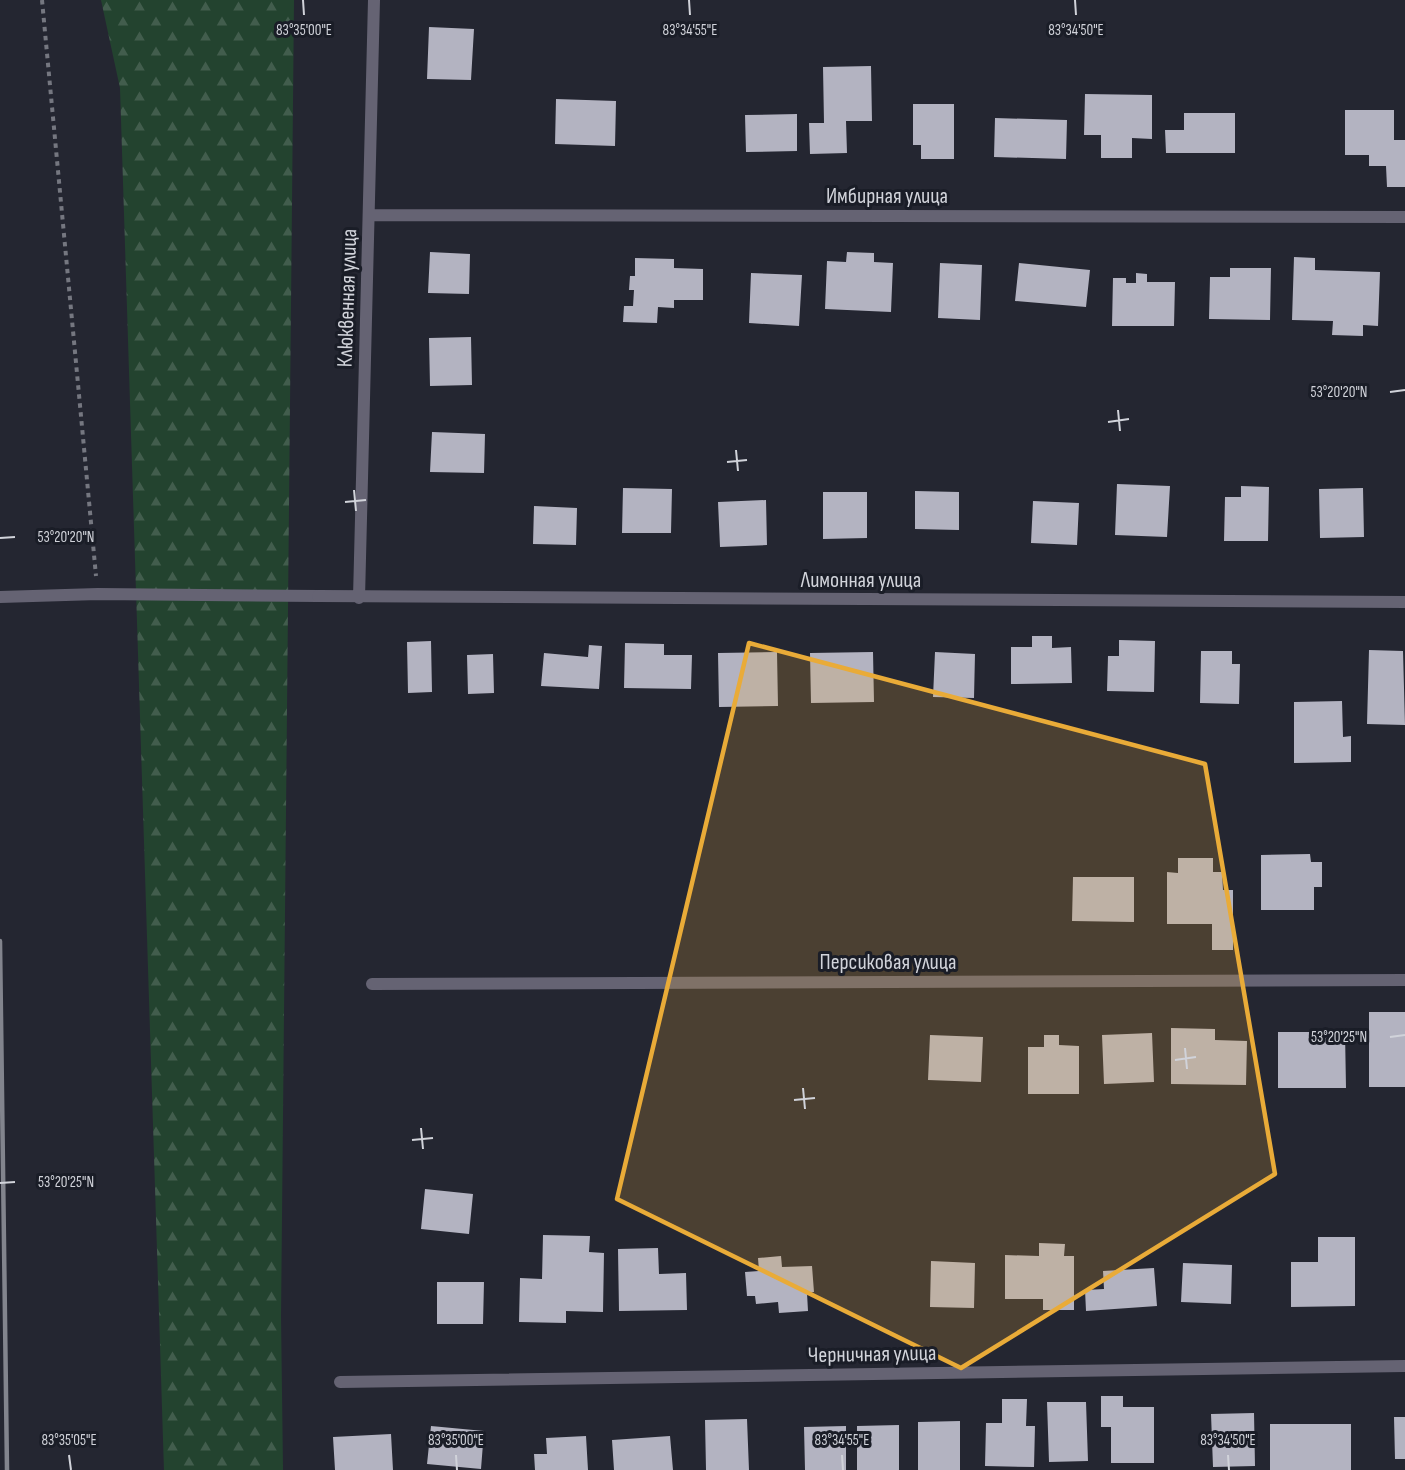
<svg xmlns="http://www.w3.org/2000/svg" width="1405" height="1470" viewBox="0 0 1405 1470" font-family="'Sofia Sans Condensed',sans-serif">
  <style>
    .forest { fill: url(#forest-firs) }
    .building { fill: #b3b3c1 }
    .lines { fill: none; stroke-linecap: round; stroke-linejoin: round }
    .path { stroke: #757780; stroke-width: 4; stroke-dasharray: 4.5 4.5; stroke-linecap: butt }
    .lane { stroke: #656373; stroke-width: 12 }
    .street { stroke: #656373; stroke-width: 12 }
    .rail { stroke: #82848d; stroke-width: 4.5 }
    .marked { fill: #e9ab38; fill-opacity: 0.2; stroke: #e9ab38; stroke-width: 4.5; stroke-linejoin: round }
    .ticks { fill: none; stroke: #d1d3da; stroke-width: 2 }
    .labels { text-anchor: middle; stroke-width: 6; stroke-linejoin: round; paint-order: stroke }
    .street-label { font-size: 22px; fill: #d1d3da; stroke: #1a1d27 }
    .ticks-label { font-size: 15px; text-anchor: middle; fill: #d1d3da; stroke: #1a1d27; stroke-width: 6; stroke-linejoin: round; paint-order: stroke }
  </style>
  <defs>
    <pattern id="forest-firs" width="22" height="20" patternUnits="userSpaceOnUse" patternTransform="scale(1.5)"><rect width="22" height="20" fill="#23432f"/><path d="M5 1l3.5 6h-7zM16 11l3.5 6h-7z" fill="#425d4d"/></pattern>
  </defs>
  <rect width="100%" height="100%" fill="#242631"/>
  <path class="forest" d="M101 0H294L281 1317 283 1470H164L120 88Z"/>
  <path class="building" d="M429 27 474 29 471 80 427 79Z
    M871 66 872 121H846L847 153 810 154 809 123H824L823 67Z
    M1085 94 1152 95V139L1132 138V158H1101V135H1084Z
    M556 99 616 101 615 146 555 144Z
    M913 104H954V159H921V145H913Z
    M1345 110H1394V140H1405V187H1387L1386 166H1369V155H1345Z
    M1184 113H1235V153H1166L1165 130H1184Z
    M797 114V151L746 152 745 115Z
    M995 118 1067 120 1066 159 994 157Z
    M430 252 470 254 469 294 428 293Z
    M847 252 874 253V262L893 263 891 312 825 309 827 261 846 262Z
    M1294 257 1315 258V270L1380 272 1378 326 1363 325V336L1332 335 1333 321 1292 320Z
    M635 258 674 259V268L703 269V300H674V308L658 307 657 323 623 322 624 306H633L634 290H629L630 276H635Z
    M940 263 982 265 980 320 938 318Z
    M1019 263 1090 270 1086 307 1015 301Z
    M1230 268H1271L1270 320 1209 319 1210 277H1230Z
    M751 273 802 275 799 326 749 323Z
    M1136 273 1147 274V282H1175L1174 326H1112L1113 278H1126V283H1136Z
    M471 337 472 385 430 386 429 338Z
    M432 432 485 434 484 473 430 472Z
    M1117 484 1170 486 1167 537 1115 535Z
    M1241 486 1269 487 1268 541H1224L1225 497H1241Z
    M623 488 672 489 671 533H622Z
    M1363 488 1364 537 1320 538 1319 489Z
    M915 491 959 492V530L915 529Z
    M823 492H867V538L823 539Z
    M766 500 767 545 720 547 718 502Z
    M1033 501 1079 503 1077 545 1031 543Z
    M534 506 577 508 576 545 533 544Z
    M1032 636H1052V648L1071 647 1072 683 1011 684V647H1032Z
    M1119 640 1155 641 1154 692 1107 691 1108 656H1119Z
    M431 641 432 692 408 693 407 642Z
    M625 643 664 644V655H692L691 689 624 688Z
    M589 645 602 646 599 689 541 686 544 653 588 657Z
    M1369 650 1403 651 1405 725 1367 724Z
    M1201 651H1232V664H1240L1239 704 1200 703Z
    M777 652 778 706 719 707 718 653Z
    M873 652 874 702 811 703 810 653Z
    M935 652 975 654 974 698 933 697Z
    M493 654 494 693 468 694 467 655Z
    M1342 701 1343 737 1351 736V762L1294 763V702Z
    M1310 854 1311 862H1322V887H1314V910H1261V855Z
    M1178 858H1213V872H1222L1223 890H1233V950H1212V924H1167V872L1178 873Z
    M1073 877H1134V922L1072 921Z
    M1369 1012H1405V1087H1369Z
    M1171 1028 1215 1029V1040L1247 1041 1246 1085 1171 1084Z
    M1278 1032H1345L1346 1088H1278Z
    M1152 1033 1154 1082 1104 1084 1102 1035Z
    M930 1035 983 1037 981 1082 928 1080Z
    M1044 1035H1059V1045L1079 1046V1094H1028V1047H1044Z
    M425 1189 473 1194 469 1234 421 1229Z
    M543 1235 590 1236 589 1252 604 1253 603 1312 566 1311V1323L519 1322 520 1278 542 1279Z
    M1318 1237H1355V1306L1291 1307V1262H1318Z
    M1039 1243 1065 1244 1064 1256H1074V1310H1043V1299H1005V1255L1039 1256Z
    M658 1248 659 1274 686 1273 687 1310 619 1311 618 1249Z
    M781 1256 782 1267 812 1266 814 1292 807 1293 808 1311 779 1313 778 1302 756 1304 755 1296H747L745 1272 759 1271 758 1258Z
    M931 1261 975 1263 974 1308 930 1307Z
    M1183 1263 1232 1265 1231 1304 1181 1302Z
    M1154 1268 1157 1306 1086 1311 1085 1290 1104 1289 1103 1271Z
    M437 1282H484L483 1324H437Z
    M1101 1396H1123V1407H1154V1463H1111V1427H1101Z
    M1002 1399H1027L1026 1426H1035L1034 1467 985 1466 986 1423H1002Z
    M1047 1402H1086L1088 1461 1049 1462Z
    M1254 1413 1255 1466 1213 1467 1211 1414Z
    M1394 1417H1405V1459H1395Z
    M747 1419 749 1470H706L705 1420Z
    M960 1421V1470H918V1422Z
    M1270 1424H1351V1470H1270Z
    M899 1425V1470H857V1426Z
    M431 1426 484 1431 481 1469 427 1464Z
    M846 1426V1470H805L804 1427Z
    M391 1434 393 1470H335L333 1437Z
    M586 1436 588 1470H535L534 1454H547L546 1438Z
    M670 1436 673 1470H614L612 1440Z"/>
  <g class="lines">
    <path class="path" d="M42 0 96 576"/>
    <path class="lane" d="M0 597 98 594 318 596"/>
    <path class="street" d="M369 215 1405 217
      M318 596 1405 602
      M359 598 374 0
      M372 984 1405 980
      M340 1382 1405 1366"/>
    <path class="rail" d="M0 941 7 1470"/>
  </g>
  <path class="marked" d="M749 643 1205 764 1275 1174 961 1368 617 1199Z"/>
  <path class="ticks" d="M303 0 304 15M689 0 690 15M1075 0 1076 15M1390 392 1405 390M1118 410 1120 431M1108 422 1129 419M736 450 738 471M727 462 747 460M354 490 356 511M345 502 366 500M0 538 15 537M1390 1037 1405 1035M1185 1048 1187 1069M1175 1060 1196 1057M803 1088 805 1109M794 1100 815 1098M421 1128 423 1149M412 1140 433 1138M0 1183 15 1182M69 1455 71 1470M456 1455 457 1470M842 1455 843 1470M1228 1455 1229 1470"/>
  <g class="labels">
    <g class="street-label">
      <text x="887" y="203">Имбирная улица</text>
      <text transform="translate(346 298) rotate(-88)" y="8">Клюквенная улица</text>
      <text x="861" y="587">Лимонная улица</text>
      <text x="888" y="969">Персиковая улица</text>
      <text transform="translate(872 1353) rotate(-1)" y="8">Черничная улица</text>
    </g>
  </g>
  <g class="ticks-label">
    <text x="304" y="35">83°35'00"E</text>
    <text x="690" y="35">83°34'55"E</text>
    <text x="1076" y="35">83°34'50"E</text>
    <text x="1339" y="397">53°20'20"N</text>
    <text x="66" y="542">53°20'20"N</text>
    <text x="1339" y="1042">53°20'25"N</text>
    <text x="66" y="1187">53°20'25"N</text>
    <text x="69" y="1445">83°35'05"E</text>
    <text x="456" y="1445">83°35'00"E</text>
    <text x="842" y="1445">83°34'55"E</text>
    <text x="1228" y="1445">83°34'50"E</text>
  </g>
</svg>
